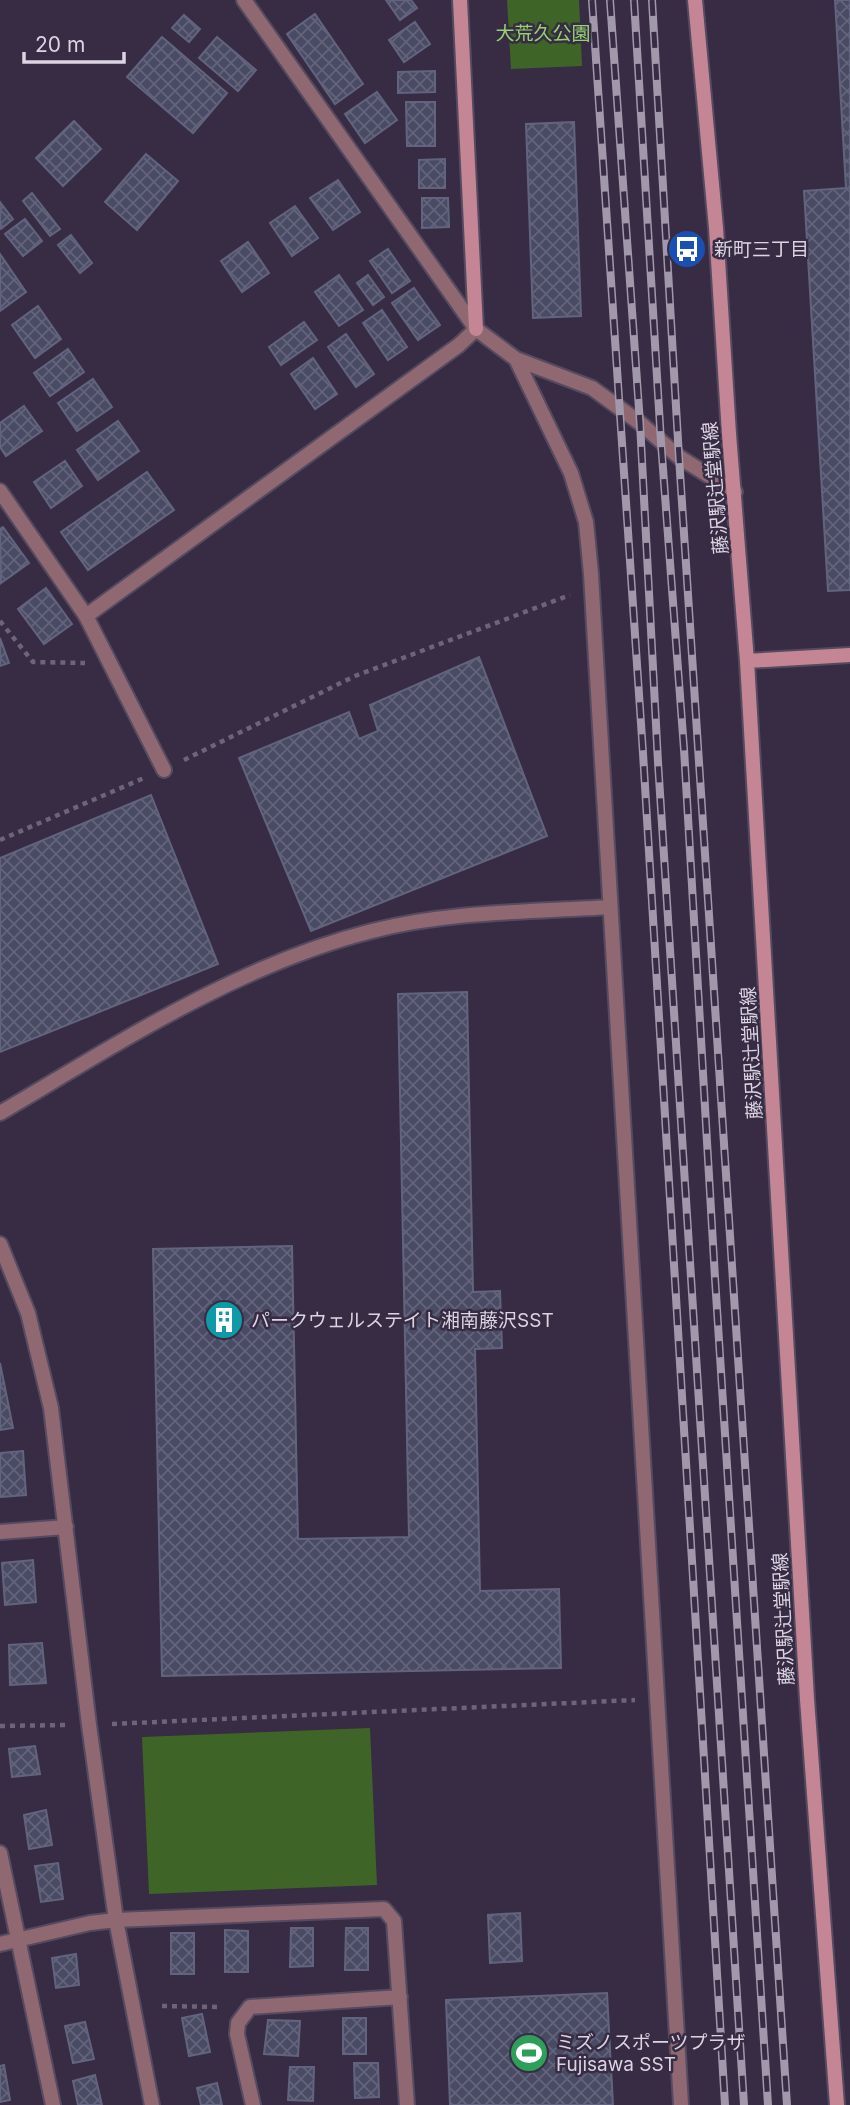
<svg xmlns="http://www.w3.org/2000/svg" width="850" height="2105" viewBox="0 0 850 2105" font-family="Inter,'Noto Sans JP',sans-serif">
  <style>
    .green { fill: #3f6427 }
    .building { fill: url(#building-cross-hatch); stroke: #62647f; stroke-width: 2 }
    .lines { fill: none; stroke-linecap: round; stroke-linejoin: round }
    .lane-casing { stroke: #554a60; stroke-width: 18 }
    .street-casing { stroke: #554a60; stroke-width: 18 }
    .secondary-casing { stroke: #554a60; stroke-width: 18 }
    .path { stroke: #6e6479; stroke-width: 4.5; stroke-dasharray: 5 5; stroke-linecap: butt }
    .lane { stroke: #8f6871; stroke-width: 14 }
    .street { stroke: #8f6871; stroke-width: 14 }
    .secondary { stroke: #c48694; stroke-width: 14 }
    .rail-casing { stroke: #a199ab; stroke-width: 8 }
    .rail { stroke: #372c43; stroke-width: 5; stroke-dasharray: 16; stroke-linecap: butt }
    .labels { text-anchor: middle; stroke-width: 5; stroke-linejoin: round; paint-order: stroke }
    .park-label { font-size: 19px; fill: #95d371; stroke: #372c43 }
    .poi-label { font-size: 19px; fill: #dbd4e3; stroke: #372c43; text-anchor: start }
    .street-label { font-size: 19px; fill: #dbd4e3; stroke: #372c43 }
  </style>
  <defs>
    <pattern id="building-cross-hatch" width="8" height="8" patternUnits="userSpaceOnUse" patternTransform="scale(1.75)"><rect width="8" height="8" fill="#494a64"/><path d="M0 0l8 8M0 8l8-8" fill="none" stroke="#63637a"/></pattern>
  </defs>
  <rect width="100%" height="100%" fill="#372c43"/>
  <path class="green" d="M507 0H579L582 66 511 69Z
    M370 1728 377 1885 149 1894 142 1737Z"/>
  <path class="building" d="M386 0H411L417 8 400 20Z
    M835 0H850V590L828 591 804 191 846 188Z
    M315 14 363 84 335 104 287 34Z
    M184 15 200 29 189 42 172 28Z
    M415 22 430 44 404 62 389 40Z
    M162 37 227 93 193 133 127 77Z
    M217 37 256 70 238 91 199 58Z
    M435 71V92L398 93V72Z
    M377 92 397 120 365 143 345 114Z
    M406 102H435V146H407Z
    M74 121 101 149 63 186 36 158Z
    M574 122 581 316 533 318 526 124Z
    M146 154 178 181 137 230 105 202Z
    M445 159V188H419V160Z
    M338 180 360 212 333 230 310 198Z
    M32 193 60 229 50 236 23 201Z
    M422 198H448L449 227 422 228Z
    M0 202 13 219 1 229 0 228Z
    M295 206 318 238 292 256 270 223Z
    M25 219 42 241 23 256 5 234Z
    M71 235 92 263 80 273 58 245Z
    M248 242 269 273 242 292 221 261Z
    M388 249 410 281 392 293 370 261Z
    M0 254 26 292 0 311Z
    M339 275 363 310 339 326 315 292Z
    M368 275 384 297 373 305 357 283Z
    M414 288 440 325 418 340 392 303Z
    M38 306 61 339 35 358 12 325Z
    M382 310 407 347 388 360 363 323Z
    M304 322 317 340 281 365 269 347Z
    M346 334 374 374 356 387 328 347Z
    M68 349 84 372 50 396 34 373Z
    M313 358 337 394 315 409 291 374Z
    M93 379 112 407 77 431 58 403Z
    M24 406 42 431 6 456 0 447V423Z
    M118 421 139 451 98 480 77 450Z
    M65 461 82 486 51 508 34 482Z
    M147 472 174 510 88 570 61 532Z
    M3 527 29 563 1 583 0 529Z
    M46 588 72 624 44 644 18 609Z
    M0 638 9 663 0 666Z
    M479 657 547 836 311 931 239 758 349 712 359 739 378 731 370 705Z
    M151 795 218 964 0 1052V858Z
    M467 992 473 1292 500 1291 502 1348 475 1349 480 1591 559 1589 561 1668 162 1676 153 1249 292 1246 298 1539 409 1537 398 994Z
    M0 1363 13 1428 0 1430Z
    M23 1451 26 1495 0 1497V1453Z
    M33 1560 36 1602 5 1605 2 1563Z
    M42 1643 46 1683 10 1685 9 1645Z
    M35 1746 40 1774 12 1777 9 1749Z
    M46 1810 52 1845 29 1849 24 1815Z
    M58 1863 63 1899 41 1902 35 1866Z
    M520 1913 522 1961 490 1963 488 1915Z
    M291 1928H313V1966L290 1967Z
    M346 1928H368V1970H345Z
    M225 1930 248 1931V1972H225Z
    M171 1933H194V1974H171Z
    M76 1954 79 1985 56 1988 52 1958Z
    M607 1993 613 2105H450L446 2000Z
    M202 2014 210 2052 189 2056 182 2018Z
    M343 2018H366V2054H343Z
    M268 2020 300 2021 298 2056 264 2054Z
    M85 2022 94 2059 73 2063 65 2026Z
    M354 2063H378L379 2097 355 2098Z
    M4 2065 10 2100 0 2102V2066Z
    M290 2067H314L313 2101 288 2100Z
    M95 2075 102 2105H78L73 2081Z
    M217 2083 222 2105H201L197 2088Z"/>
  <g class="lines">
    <defs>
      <path id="lane" d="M86 616 164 770"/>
      <path id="street" d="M244 0 476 329 516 359 592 388 640 423 679 457 735 492
        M516 359 571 473 586 522 591 574 681 2105
        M0 491 86 616 459 345 476 329
        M0 1113C119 1043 237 965 372 931 449 911 531 912 610 907
        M0 1244 28 1313 51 1408 89 1725 116 1920 152 2105
        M0 1532 66 1527
        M0 1853 53 2105
        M0 1944 90 1923 116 1920 384 1909 394 1921 407 2105
        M253 2105 237 2034 238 2023 250 2007 400 1997"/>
      <path id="secondary" d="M460 0 476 329
        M695 0 716 228 729 434 747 661 807 1699 837 2105
        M747 661 850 655"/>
    </defs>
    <use href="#lane" class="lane-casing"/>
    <use href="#street" class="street-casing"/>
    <use href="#secondary" class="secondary-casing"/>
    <path class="path" d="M0 621 33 662 85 663
      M184 760 355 676 570 595
      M0 840 144 778
      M112 1724 635 1700
      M0 1726 65 1725
      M162 2006 221 2007"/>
    <use href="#lane" class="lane"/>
    <use href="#street" class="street"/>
    <use href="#secondary" class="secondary"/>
    <defs>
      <path id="rail" d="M592 0 643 753 725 2105
        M610 0 640 423 658 762 744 2105
        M634 0 661 442 684 749 715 1278 768 2105
        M652 0 679 457 787 2105"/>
    </defs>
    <use href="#rail" class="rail-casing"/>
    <use href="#rail" class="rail"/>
  </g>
  <defs>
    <symbol id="bus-disc" viewBox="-11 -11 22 22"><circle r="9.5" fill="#1a4fb4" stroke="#372c43"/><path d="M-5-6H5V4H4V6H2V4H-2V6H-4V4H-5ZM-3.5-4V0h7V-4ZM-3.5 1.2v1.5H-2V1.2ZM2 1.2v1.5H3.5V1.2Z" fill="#fff"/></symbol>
    <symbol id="building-disc" viewBox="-11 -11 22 22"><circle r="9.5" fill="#0f9aa8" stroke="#372c43"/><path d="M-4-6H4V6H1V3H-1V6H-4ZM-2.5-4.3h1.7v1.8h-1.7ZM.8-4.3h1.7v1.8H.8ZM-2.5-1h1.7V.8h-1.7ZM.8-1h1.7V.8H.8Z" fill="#fff"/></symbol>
    <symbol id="stadium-disc" viewBox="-11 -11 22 22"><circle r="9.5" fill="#2e9e5b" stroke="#372c43"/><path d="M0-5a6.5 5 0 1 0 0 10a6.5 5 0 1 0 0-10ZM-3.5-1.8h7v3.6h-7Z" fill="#fff"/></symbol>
  </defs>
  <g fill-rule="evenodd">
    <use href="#bus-disc" x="665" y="227" width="44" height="44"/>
    <use href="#building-disc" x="202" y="1298" width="44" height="44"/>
    <use href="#stadium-disc" x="507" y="2031" width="44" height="44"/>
  </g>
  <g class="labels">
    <g class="park-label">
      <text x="543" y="40">大荒久公園</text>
    </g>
    <g class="poi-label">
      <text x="714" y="256">新町三丁目</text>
      <text x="251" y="1327">パークウェルステイト湘南藤沢SST</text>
      <text x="556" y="2049">ミズノスポーツプラザ<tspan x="556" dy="22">Fujisawa SST</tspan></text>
    </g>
    <g class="street-label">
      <text transform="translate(715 488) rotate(-95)" y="7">藤沢駅辻堂駅線</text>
      <text transform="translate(751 1053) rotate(-93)" y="7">藤沢駅辻堂駅線</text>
      <text transform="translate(783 1619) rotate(-93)" y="7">藤沢駅辻堂駅線</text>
    </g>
  </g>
  <path d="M24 52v10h100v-10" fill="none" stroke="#dbd4e3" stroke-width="3.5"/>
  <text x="35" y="52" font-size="21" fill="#dbd4e3" stroke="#372c43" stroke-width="5" paint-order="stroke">20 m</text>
</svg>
